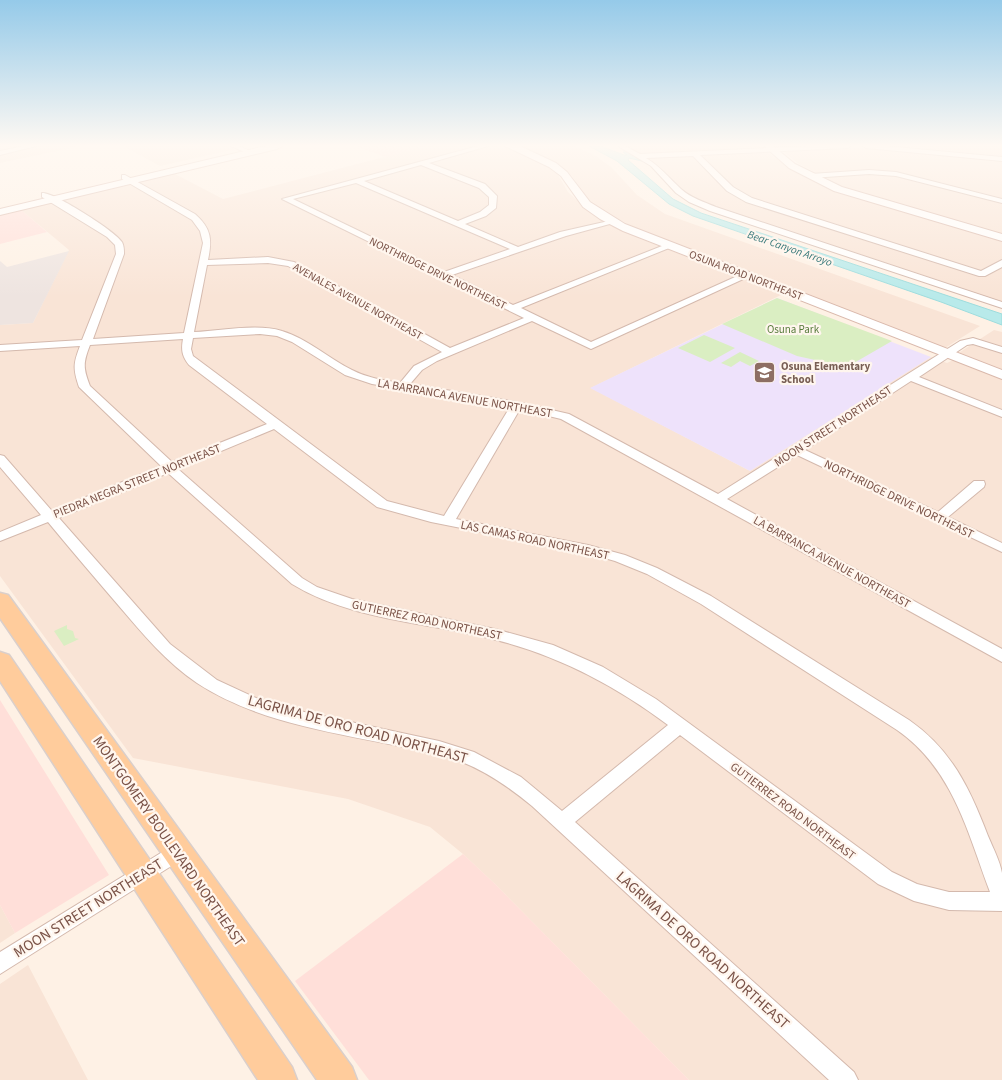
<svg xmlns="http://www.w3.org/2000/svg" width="1002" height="1080" viewBox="0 0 1002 1080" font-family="'Source Sans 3',sans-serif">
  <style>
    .residential { fill: #f9e4d6 }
    .commercial { fill: #ffdfd9 }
    .industrial { fill: #eee4e0 }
    .education { fill: #eee2fb }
    .green { fill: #daeec2 }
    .water { fill: #b8eaea; stroke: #9ddcdd }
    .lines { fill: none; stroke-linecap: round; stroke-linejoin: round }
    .street-casing { stroke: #d4b9ad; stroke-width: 2 }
    .secondary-casing { stroke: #dab9ac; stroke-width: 2 }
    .primary-casing { stroke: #dacfcb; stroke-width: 3 }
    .street { fill: #fff; fill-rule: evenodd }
    .secondary { fill: #fff; fill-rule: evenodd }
    .primary { fill: #ffcc9c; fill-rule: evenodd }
    .labels { text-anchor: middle; stroke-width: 4.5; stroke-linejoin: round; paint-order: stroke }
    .far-water-label { font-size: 11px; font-style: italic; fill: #377879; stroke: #fff6ee }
    .far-street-label { font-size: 11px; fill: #7a5247; stroke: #fff6ee }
    .far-park-label { font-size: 11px; fill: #587b3c; stroke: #fff6ee }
    .far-education-label { font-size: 11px; font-weight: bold; fill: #785e54; stroke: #fff6ee; text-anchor: start }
    .street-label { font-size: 12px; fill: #7a5247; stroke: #fff6ee }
    .near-street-label { font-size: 15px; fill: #7a5247; stroke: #fff6ee }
  </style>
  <rect width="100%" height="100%" fill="#fef1e5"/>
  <path class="residential" d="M0 146H81L0 163Z
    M123 146H249L160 166Z
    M426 146H502L510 148 540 161 558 175 568 192 593 215 641 239 783 294 591 388 750 471 931 357 947 363 953 360 1002 379V1080H689L495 884 463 854 430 827 348 799 133 758 0 576V325L33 323 69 250 20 209 173 173 223 199Z
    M518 146H574L596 156 611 167 637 195 665 214 980 326 945 348 643 232 599 209 584 195 572 176 559 166 546 158Z
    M616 146H760L763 148 633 154Z
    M904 146H1002V156Z
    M843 148 883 149 1002 161V234L850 190 799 164 784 152Z
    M767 152 799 174 823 185 857 198 1002 240V306L693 203 654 168 638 158Z
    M994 330 1002 332V371L957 354Z
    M0 905 15 933 0 943Z
    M28 965 88 1080H0V984Z"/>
  <path class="commercial" d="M356 146H426L385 157Z
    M20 209 47 232 0 244V214Z
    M0 700 109 875 15 933 0 905Z
    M463 854 495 884 689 1080H369L295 981Z"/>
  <path class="industrial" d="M69 251 33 323 0 325V261L7 267Z"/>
  <path class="education" d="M777 298 931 357 750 471 590 388Z"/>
  <path class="green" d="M777 298 892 341 847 367 797 356 722 324Z
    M704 335 735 348 710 362 678 348Z
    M740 352 759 361 750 366 740 361 731 367 721 363Z
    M67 625V629L73 631 75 638 79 639 64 646 54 631Z"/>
  <path class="water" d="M589 146H600L624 155H627L623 152C631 151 635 157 642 161L629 158 628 160 673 199 701 213 1002 314V325L941 302 693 216 669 204 617 161Z"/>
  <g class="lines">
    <defs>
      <path id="street" d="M24 146H36L0 155V151Z
        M231 146H239L252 152 247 153Z
        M478 146H488L429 163 485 184 497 196 496 208 486 216 465 224 518 247 560 232 613 220 617 222 566 236 452 275 513 305 667 244 674 246 521 308 591 342 744 273H750L752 275 591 349 532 321 437 361 422 370 410 384 517 402 569 414 718 494 960 341 973 338 1002 347V353L973 344 967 345 919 377 1002 410V417L911 381 805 450 938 512 974 481H984L985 484 984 487 948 517 1002 543V552L797 455 727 499 1002 649V662L561 419 520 409 456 519 588 545 625 555 657 568 711 596 909 720C952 750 970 789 988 836 993 848 1000 861 1002 873 1002 885 1002 899 1002 911L949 910 914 901 878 884 680 735 575 822 854 1072 858 1080H829L532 806C509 787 483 769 454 759 369 735 272 732 197 683 166 662 143 634 119 606 95 578 71 550 48 522L0 541V532L41 515 0 467V455L4 456 52 511 161 466 79 387C73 369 73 364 80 346L0 351V345L82 340 116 254 115 245 107 237 42 197V193C54 192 115 231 122 242 124 246 124 250 124 254L93 339 184 333 203 243 200 231 192 220 122 179V175H125L195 214C212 229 212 240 208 260L268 257 294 262 450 348 524 318 282 199ZM421 165 479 188 489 197V205L480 212 458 221 364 181ZM356 183 510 249 444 272 293 199ZM268 263 288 266 442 352 414 366 400 383C384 380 367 378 352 370 328 358 308 339 282 331 258 323 220 331 194 332L207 265ZM260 334 277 336 292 342 345 375 372 384 510 407 444 516 387 501 193 356 191 349 193 338ZM183 339C181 350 182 356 189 365L267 424 172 462 90 386C83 368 83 363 90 345ZM274 429 377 507 431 522 587 553 615 561 647 574 701 604 897 730C953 769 967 831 990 892H949L917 884 892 872 656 699 603 667 553 645 495 629 352 599 317 587 302 578 178 469ZM168 473 292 584C352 621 429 622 496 640 559 656 616 686 668 725L562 811 521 777 474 752 439 741 295 710 256 698 217 680 170 644 59 518Z
        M618 146H625L640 154 810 146H851L848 148 700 155 733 187 752 198 981 271 1002 260V267L985 276H979L746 202 727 191 693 156 646 158C660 166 669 178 681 189 691 198 704 202 716 207L1002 302V308L710 211 689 202 676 193 651 166Z
        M863 146H885L1002 157V161L866 148Z
        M869 170 896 172 1002 199V203L896 176 869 174 811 178 807 176 811 174Z
        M177 843 184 846 187 852 184 858 0 974V952Z"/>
      <path id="secondary" d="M266 146H282L277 149 0 215V209Z
        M505 146H520L556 163 567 172 590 202 625 224 1002 370V379L623 231 600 219 583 207 561 176 549 167Z
        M764 146H773L795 164 842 187 1002 234V241L834 191 789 168Z"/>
      <path id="primary" d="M0 593 8 595 352 1067 357 1080H317L0 618Z
        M0 652 9 655 292 1067 297 1080H258L0 681Z"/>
    </defs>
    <use href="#street" class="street-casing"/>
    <use href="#secondary" class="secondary-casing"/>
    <use href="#primary" class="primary-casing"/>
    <use href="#street" class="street"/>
    <use href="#secondary" class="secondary"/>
    <use href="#primary" class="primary"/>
  </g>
  <linearGradient id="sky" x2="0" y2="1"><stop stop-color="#95cae9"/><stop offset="0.49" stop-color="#fff9f3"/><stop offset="1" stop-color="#fff9f3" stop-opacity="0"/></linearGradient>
  <rect width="1002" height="297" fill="url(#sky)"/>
  <defs>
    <symbol id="school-square" viewBox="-11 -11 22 22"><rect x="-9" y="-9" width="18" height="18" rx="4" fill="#8d6e63" stroke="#fff6ee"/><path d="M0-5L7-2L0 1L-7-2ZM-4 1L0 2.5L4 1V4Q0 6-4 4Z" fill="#fff"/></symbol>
  </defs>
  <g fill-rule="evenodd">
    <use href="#school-square" x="752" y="360" width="25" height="25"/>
  </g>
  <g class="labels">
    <g class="far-water-label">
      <text transform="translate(790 248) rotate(19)" y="4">Bear Canyon Arroyo</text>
    </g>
    <g class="far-street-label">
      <text transform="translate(438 273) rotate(26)" y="4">NORTHRIDGE DRIVE NORTHEAST</text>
      <text transform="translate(746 275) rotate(21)" y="4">OSUNA ROAD NORTHEAST</text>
      <text transform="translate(358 301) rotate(29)" y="4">AVENALES AVENUE NORTHEAST</text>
    </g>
    <g class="far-park-label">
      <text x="793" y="333">Osuna Park</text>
    </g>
    <g class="far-education-label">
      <text x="781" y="370">Osuna Elementary<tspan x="781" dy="13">School</tspan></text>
    </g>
    <g class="street-label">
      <text transform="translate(465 398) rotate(10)" y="4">LA BARRANCA AVENUE NORTHEAST</text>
      <text transform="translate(833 426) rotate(-33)" y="4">MOON STREET NORTHEAST</text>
      <text transform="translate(137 481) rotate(-22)" y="4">PIEDRA NEGRA STREET NORTHEAST</text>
      <text transform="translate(899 499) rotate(26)" y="4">NORTHRIDGE DRIVE NORTHEAST</text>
      <text transform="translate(535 540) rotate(12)" y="4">LAS CAMAS ROAD NORTHEAST</text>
      <text transform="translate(832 562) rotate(29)" y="4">LA BARRANCA AVENUE NORTHEAST</text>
      <text transform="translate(427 620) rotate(12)" y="4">GUTIERREZ ROAD NORTHEAST</text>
      <text transform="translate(793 811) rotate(37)" y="4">GUTIERREZ ROAD NORTHEAST</text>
    </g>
    <g class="near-street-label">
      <text transform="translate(358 729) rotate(15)" y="5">LAGRIMA DE ORO ROAD NORTHEAST</text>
      <text transform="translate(169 841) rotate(55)" y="5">MONTGOMERY BOULEVARD NORTHEAST</text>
      <text transform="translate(88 908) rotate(-32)" y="5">MOON STREET NORTHEAST</text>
      <text transform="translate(703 950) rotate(42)" y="5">LAGRIMA DE ORO ROAD NORTHEAST</text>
    </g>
  </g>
</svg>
